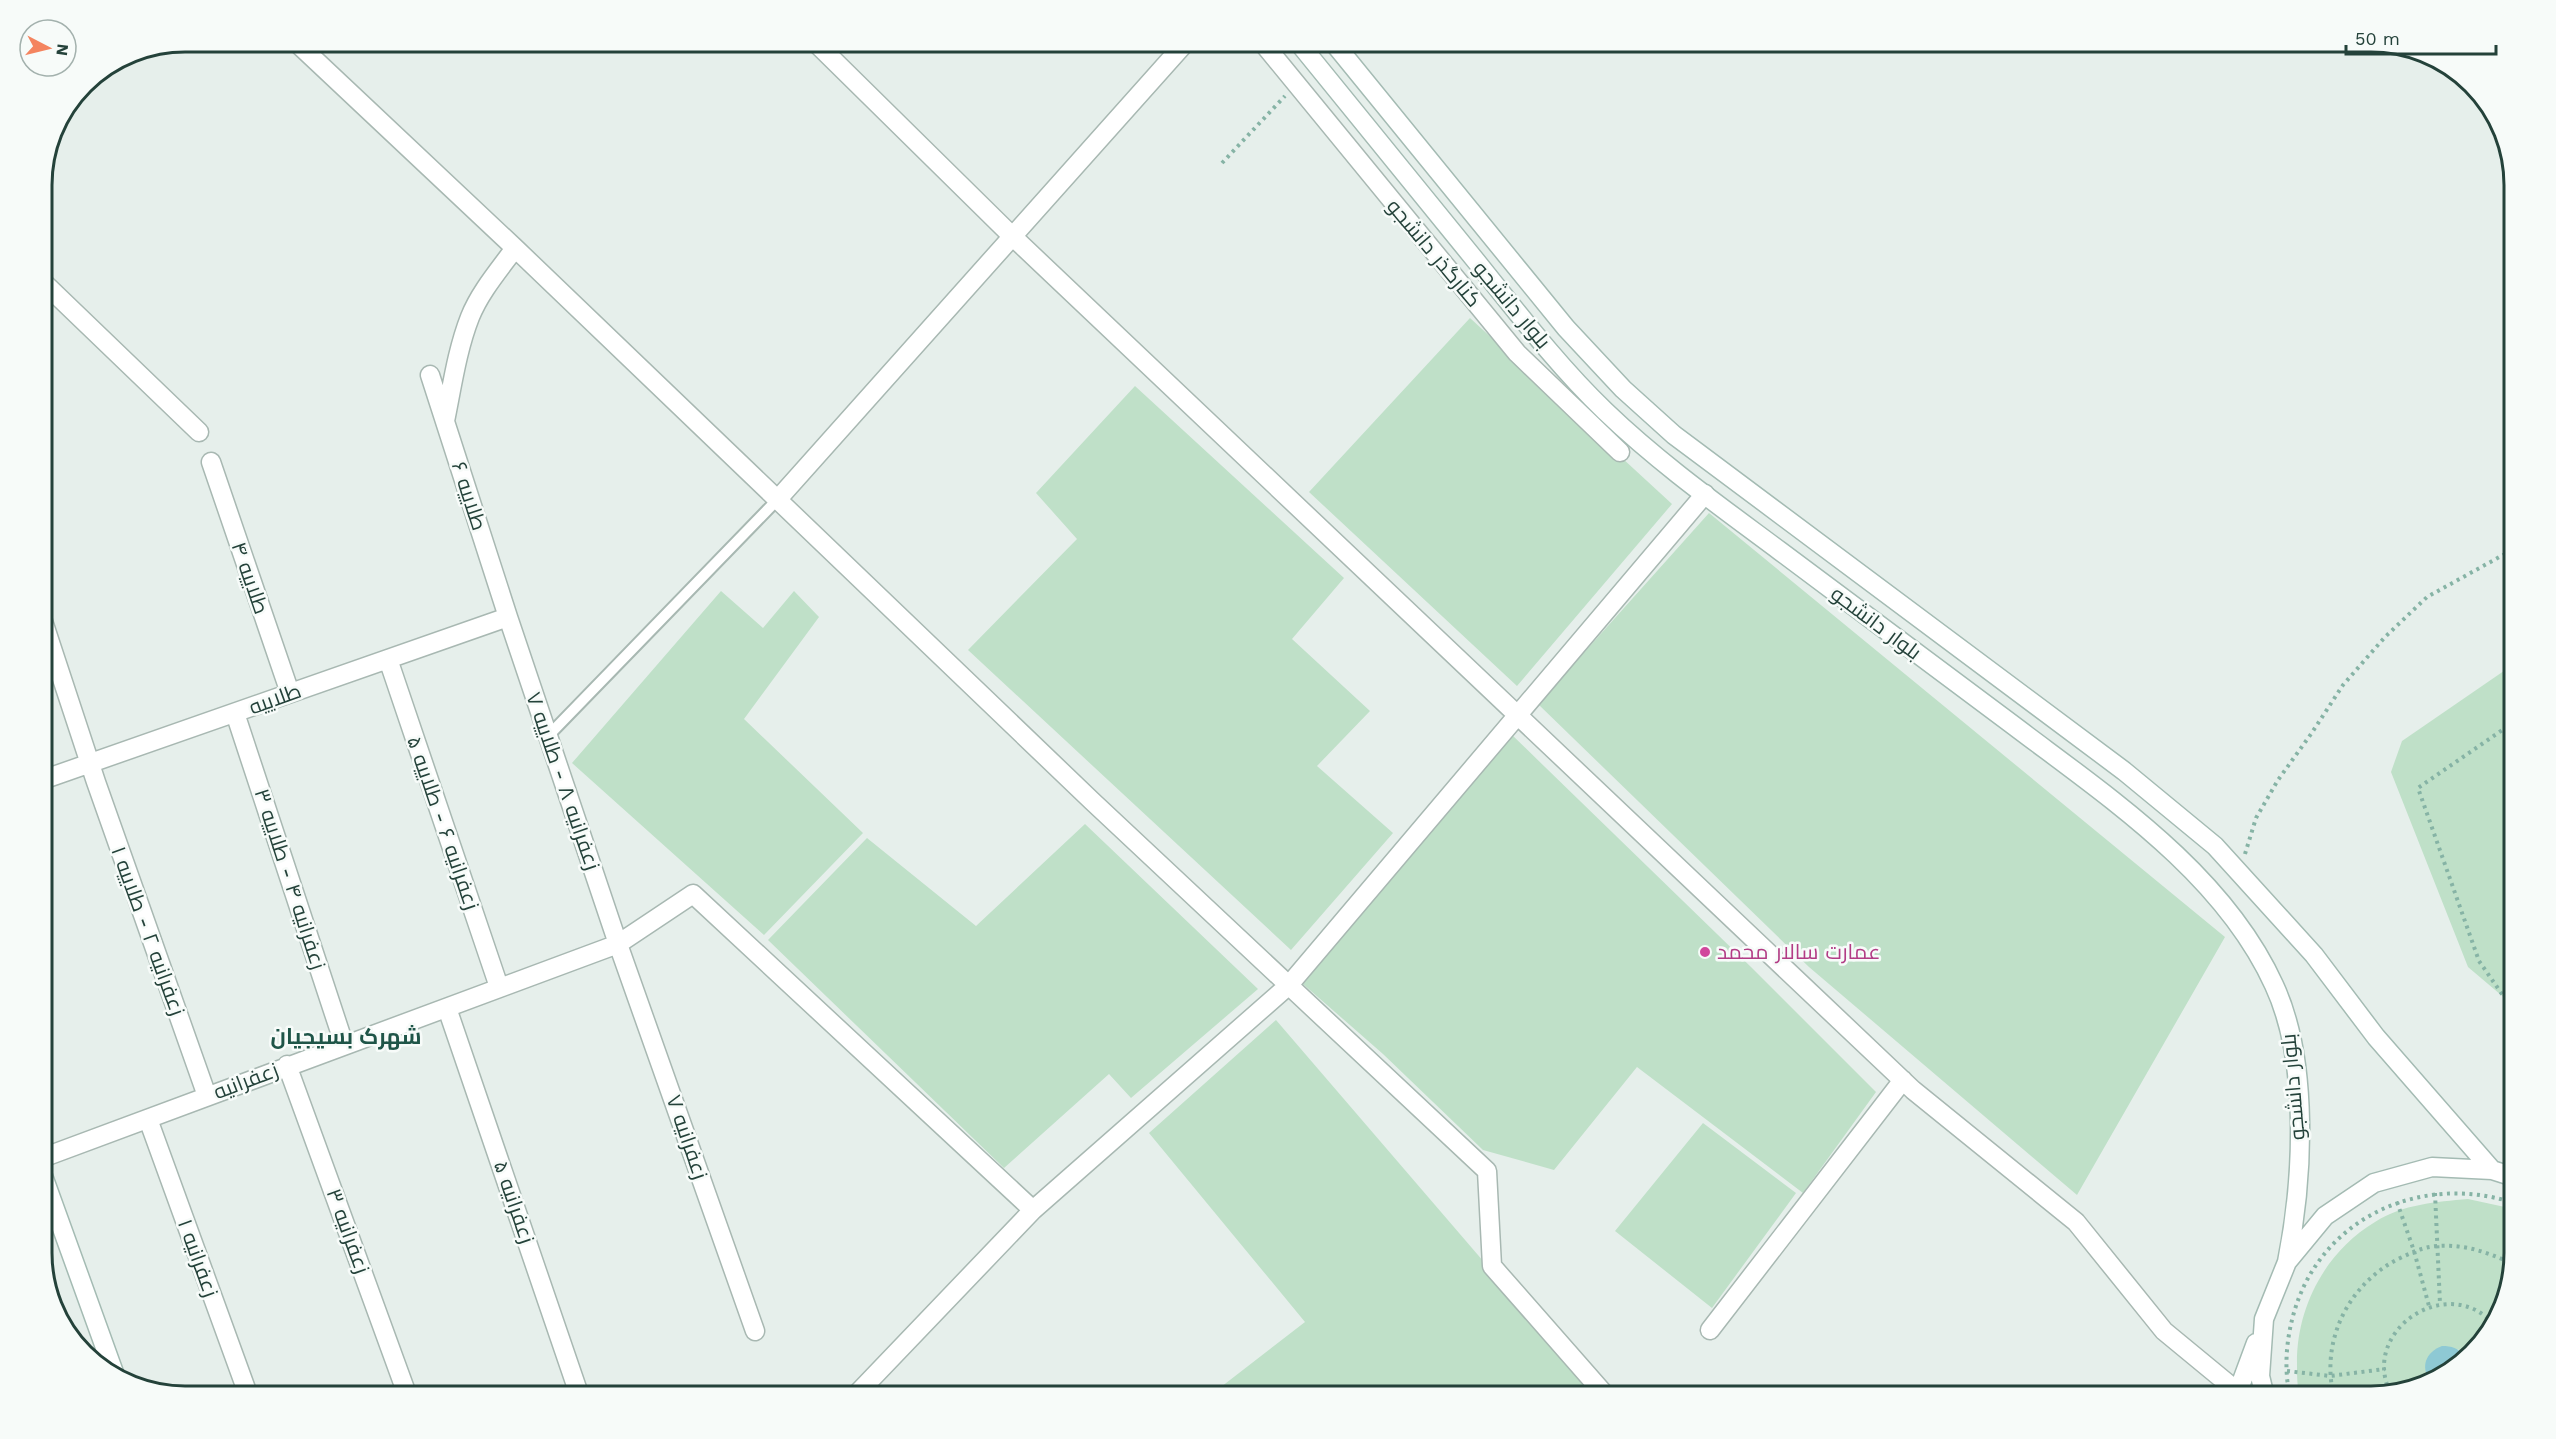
<svg xmlns="http://www.w3.org/2000/svg" width="2556" height="1439" viewBox="0 0 2556 1439" font-family="'Work Sans',Cairo,sans-serif">
  <style>
    .green { fill: #bfe0c8 }
    .water { fill: #8ec9d4 }
    .lines { fill: none; stroke-linecap: round; stroke-linejoin: round }
    .lane-casing { stroke: #a8b8b2; stroke-width: 14 }
    .street-casing { stroke: #a8b8b2; stroke-width: 21 }
    .secondary-casing { stroke: #a4bbb3; stroke-width: 21 }
    .path { stroke: #86b3a5; stroke-width: 4; stroke-dasharray: 3 4.5; stroke-linecap: butt }
    .lane { stroke: #fff; stroke-width: 10 }
    .street { stroke: #fff; stroke-width: 18 }
    .secondary { stroke: #fff; stroke-width: 18 }
    .hotel-dot { fill: #d1479c; stroke: #f7fbf9; stroke-width: 2 }
    .labels { text-anchor: middle; stroke-width: 5; stroke-linejoin: round; paint-order: stroke }
    .street-label { font-size: 21px; fill: #24423a; stroke: #f7fbf9 }
    .hotel-label { font-size: 21px; fill: #b23c85; stroke: #f7fbf9; text-anchor: start }
    .neighbourhood-label { font-size: 22px; font-weight: bold; fill: #1f5548; stroke: #f7fbf9 }
    .rim { fill: none; stroke: #24423a; stroke-width: 3 }
  </style>
  <rect width="100%" height="100%" fill="#e6efeb"/>
  <path class="green" d="M1470 318 1672 504 1517 686 1309 492Z
    M1135 386 1344 578 1292 639 1370 711 1317 766 1393 833 1291 950 968 650 1077 539 1036 493Z
    M1709 513 2225 937 2077 1195 1809 967 1538 704Z
    M721 591 763 628 794 591 819 617 744 719 863 833 764 935 572 763Z
    M2514 664V1006L2468 967 2391 772 2402 741Z
    M1511 734 1751 967 1876 1092 1803 1193 1637 1067 1554 1170 1483 1150 1383 1054 1303 984Z
    M1085 824 1258 989 1131 1098 1109 1074 1004 1168 768 940 867 838 976 926Z
    M1276 1020 1600 1397H1208L1305 1322 1149 1133Z
    M1703 1123 1796 1193 1712 1308 1615 1231Z
    M2468 1199 2514 1209V1253L2495 1325 2464 1356 2458 1349 2428 1379 2430 1381 2370 1397H2300C2297 1386 2297 1376 2297 1365 2296 1308 2325 1252 2375 1222 2403 1204 2436 1202 2468 1199Z"/>
  <path class="water" d="M2442 1346C2452 1346 2458 1348 2464 1356L2442 1378 2430 1381C2420 1366 2426 1352 2442 1346Z"/>
  <g class="lines">
    <defs>
      <path id="lane" d="M548 736 778 499"/>
      <path id="street" d="M296 42 515 248 1092 801 1487 1171 1492 1266 1607 1397
        M815 42 1011 235 1913 1090 2076 1222 2164 1331 2238 1392
        M1262 42 1517 353 1620 452
        M42 281 199 432
        M430 375 508 617 618 944 755 1331
        M445 421C452 387 457 350 470 317 480 292 499 270 515 248
        M211 462 290 693
        M778 499 1186 42
        M42 618 96 782 207 1096
        M388 659 499 987
        M235 713 344 1044
        M42 780 508 617
        M447 1008 580 1397
        M287 1065 408 1397
        M148 1119 249 1397
        M42 1158 618 944 693 894 1033 1210
        M1710 1330 1903 1080
        M854 1397 1033 1210 1289 985 1705 494"/>
      <path id="secondary" d="M1298 42C1357 115 1416 188 1476 261 1517 312 1558 366 1605 411 1659 463 1721 507 1780 551 1858 609 1935 667 2013 725 2108 797 2223 873 2274 985 2310 1062 2303 1181 2287 1262
        M1333 42 1566 328 1623 389 1674 435 2124 771 2215 846 2314 955 2376 1037 2492 1170
        M42 1173 116 1378
        M2236 1397 2256 1343
        M2265 1397 2260 1376 2264 1319 2287 1262 2325 1216 2374 1183 2432 1167 2492 1170 2514 1177"/>
    </defs>
    <use href="#lane" class="lane-casing"/>
    <use href="#street" class="street-casing"/>
    <use href="#secondary" class="secondary-casing"/>
    <path class="path" d="M1222 163 1285 96
      M2514 722 2418 788 2479 961 2504 997 2514 1004
      M2245 854 2256 818 2278 780 2311 734 2343 685 2385 637 2427 597 2514 549
      M2504 997 2514 993
      M2435 1193 2440 1304
      M2397 1202 2414 1251 2429 1306
      M2287 1371 2330 1376 2385 1369
      M2390 1392C2360 1329 2450 1272 2494 1325
      M2290 1397C2284 1370 2286 1342 2293 1316 2319 1218 2421 1172 2514 1203
      M2334 1397C2320 1341 2348 1285 2398 1259 2411 1253 2422 1247 2437 1246 2464 1244 2487 1252 2511 1263
      M2349 1397 2387 1385"/>
    <use href="#lane" class="lane"/>
    <use href="#street" class="street"/>
    <use href="#secondary" class="secondary"/>
  </g>
  <circle class="hotel-dot" cx="1705" cy="952" r="6"/>
  <g class="labels">
    <g class="street-label">
      <text transform="translate(1434 253) rotate(50)" y="7">کنارگذر دانشجو</text>
      <text transform="translate(1512 305) rotate(50)" y="7">بلوار دانشجو</text>
      <text transform="translate(469 496) rotate(72)" y="7">طلاییه ۶</text>
      <text transform="translate(250 578) rotate(71)" y="7">طلاییه ۴</text>
      <text transform="translate(1876 623) rotate(37)" y="7">بلوار دانشجو</text>
      <text transform="translate(275 699) rotate(-20)" y="7">طلاییه</text>
      <text transform="translate(563 781) rotate(71)" y="7">زعفرانیه ۸ - طلاییه ۷</text>
      <text transform="translate(443 823) rotate(71)" y="7">زعفرانیه ۶ - طلاییه ۵</text>
      <text transform="translate(290 879) rotate(72)" y="7">زعفرانیه ۴ - طلاییه ۳</text>
      <text transform="translate(148 931) rotate(70)" y="7">زعفرانیه ۲ - طلاییه ۱</text>
      <text transform="translate(246 1081) rotate(-21)" y="7">زعفرانیه</text>
      <text transform="translate(2293 1087) rotate(-95)" y="7">بلوار دانشجو</text>
      <text transform="translate(687 1137) rotate(71)" y="7">زعفرانیه ۷</text>
      <text transform="translate(514 1202) rotate(71)" y="7">زعفرانیه ۵</text>
      <text transform="translate(348 1231) rotate(70)" y="7">زعفرانیه ۳</text>
      <text transform="translate(198 1258) rotate(70)" y="7">زعفرانیه ۱</text>
    </g>
    <g class="hotel-label">
      <text x="1717" y="959">عمارت سالار محمد</text>
    </g>
    <g class="neighbourhood-label">
      <text x="346" y="1044">شهرک بسیجیان</text>
    </g>
  </g>
  <path d="M0 0H2556V1439H0ZM185 52H2371A133 133 0 0 1 2504 185V1253A133 133 0 0 1 2371 1386H185A133 133 0 0 1 52 1253V185A133 133 0 0 1 185 52Z" fill="#f7fbf9" fill-rule="evenodd"/>
  <path class="rim" d="M185 52H2371A133 133 0 0 1 2504 185V1253A133 133 0 0 1 2371 1386H185A133 133 0 0 1 52 1253V185A133 133 0 0 1 185 52Z"/>
  <g transform="translate(48 48) rotate(97)"><circle r="28" fill="#f7fbf9" stroke="#a3b1ad" stroke-width="1.5"/>
  <path d="M0-4.5L10 22L0 15L-10 22Z" fill="#f4845f"/>
  <text y="-9" font-size="16" font-weight="bold" text-anchor="middle" fill="#24423a">N</text>
  </g>
  <path d="M2346 45v9h150v-9" fill="none" stroke="#24423a" stroke-width="3"/>
  <text x="2355" y="45" font-size="18" fill="#24423a" stroke="#f7fbf9" stroke-width="4.5" paint-order="stroke">50 m</text>
</svg>
